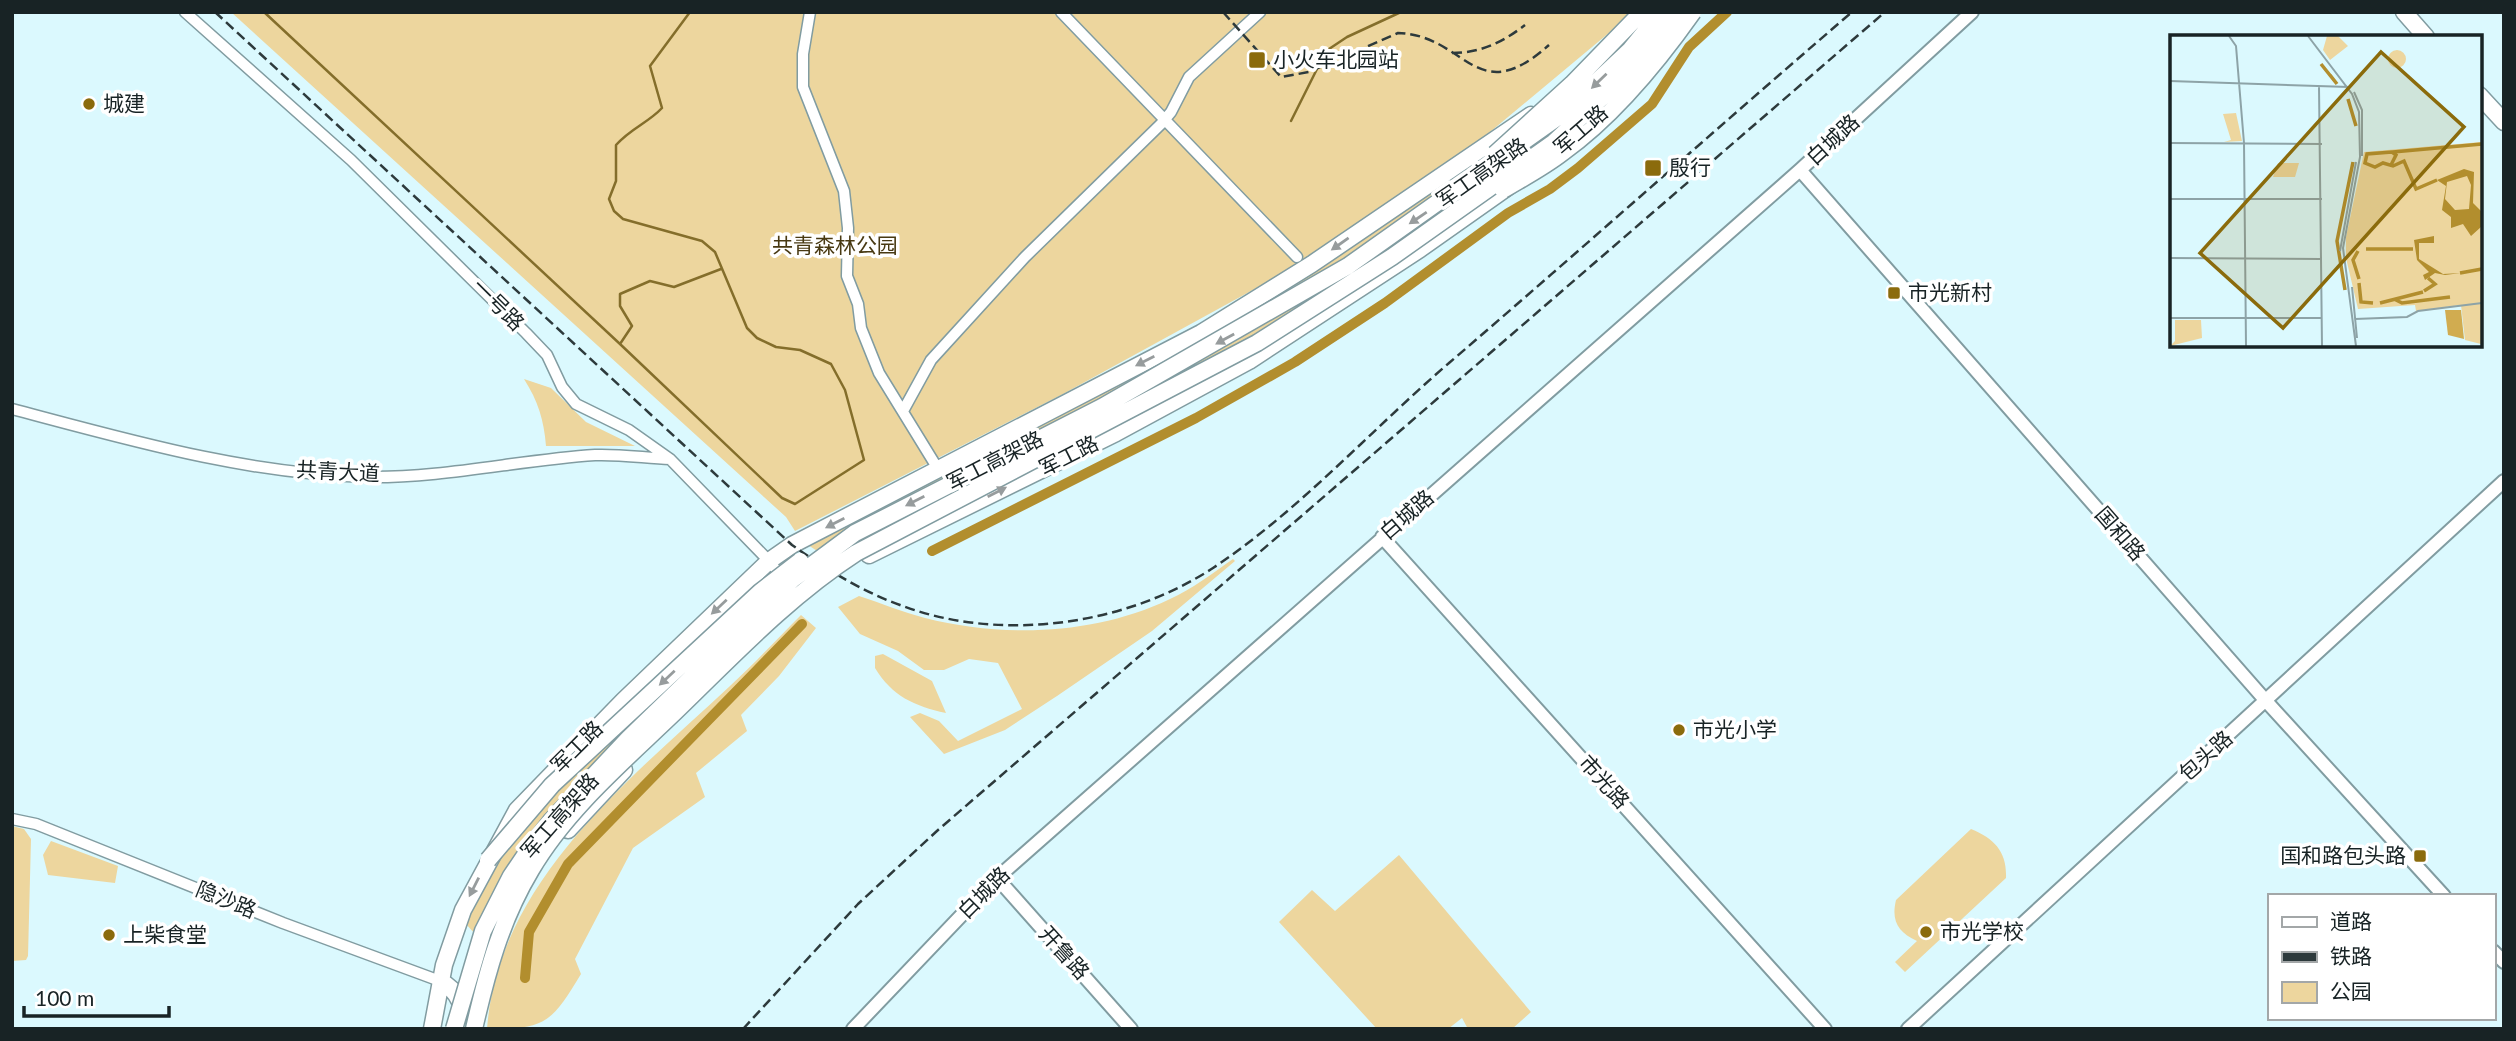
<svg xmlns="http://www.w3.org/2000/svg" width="2516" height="1041" viewBox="0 0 2516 1041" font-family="Lato,'Noto Sans SC',sans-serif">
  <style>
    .green { fill: #edd69e }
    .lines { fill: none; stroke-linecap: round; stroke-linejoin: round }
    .stream { stroke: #846e2b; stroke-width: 2.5 }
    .canal { stroke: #b28e2e; stroke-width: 10 }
    .minor-casing { stroke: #819ca1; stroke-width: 13 }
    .tertiary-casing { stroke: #819ca1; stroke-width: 16 }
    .primary-casing { stroke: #819ca1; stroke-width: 19 }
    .minor { stroke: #fff; stroke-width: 10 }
    .tertiary { stroke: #fff; stroke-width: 12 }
    .primary { stroke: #fff; stroke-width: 16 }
    .rail { stroke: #2d3a3c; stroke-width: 2.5; stroke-dasharray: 10 5; stroke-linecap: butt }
    .trunk-bridge-casing { stroke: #819ca1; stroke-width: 19; stroke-linecap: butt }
    .trunk-bridge { stroke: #fff; stroke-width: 16 }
    .oneway { fill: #979c9d }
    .poi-dot { fill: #8b6b0c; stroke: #fff; stroke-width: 2.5 }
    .labels { text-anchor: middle; stroke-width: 7; stroke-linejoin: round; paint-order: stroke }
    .poi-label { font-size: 21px; fill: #182325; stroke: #fff; text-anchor: start }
    .street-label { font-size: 21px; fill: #182325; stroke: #fff }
    .park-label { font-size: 21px; fill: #483912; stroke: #fff }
    .inset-river { fill: none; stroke: #b28e2e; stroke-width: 3.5 }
    .inset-road { fill: none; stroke: #8da3a7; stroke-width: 2 }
    .view { fill: #8b6b0c; fill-opacity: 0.15; stroke: #8b6b0c; stroke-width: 3.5 }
    .inset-edge { fill: none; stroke: #182325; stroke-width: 3.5 }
  </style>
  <rect width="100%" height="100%" fill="#dbf9fe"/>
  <path class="green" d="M231 12H1634L1490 132 1375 216 1295 267 1063 394 795 531 786 517Z
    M1528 124 1543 146 1310 308 1292 284Z
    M1285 288 1302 312 834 562 808 545Z
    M524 379 551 388 586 422 635 446H546C544 420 538 401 524 379Z
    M1233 559 1235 561 1152 631 1057 696 1005 730 944 754 910 717 920 713 939 721 958 741 1022 709 998 663 969 659 944 670H924L898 651 860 634 838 607 859 596C881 603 902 612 925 618 1004 638 1095 635 1170 599 1192 589 1213 573 1233 559Z
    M758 583 765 584 475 934 466 924 470 916 497 861 530 809Z
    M801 615 816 628 779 676 741 715 747 731 696 773 705 797 633 848 575 959 581 974C551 1024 545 1029 487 1029 498 880 631 779 730 686 755 663 778 638 801 615Z
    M883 654 932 681 946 713C914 706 892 696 875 668V656Z
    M12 826 24 829 31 839 28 956 26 960 12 961Z
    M1971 829C1995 839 2007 852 2006 878L1905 972 1895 962 1917 941C1898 932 1891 921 1896 900Z
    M51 841 118 866 115 883 48 875 43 855Z
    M1399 855 1531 1012 1512 1029H1468L1462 1018 1448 1029H1377L1279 922 1312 890 1335 911Z"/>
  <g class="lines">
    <path class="stream" d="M264 12 620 344
      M690 12 650 66 662 108C648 123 631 128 616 145V181L609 199 614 211 623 219 702 241 715 252 747 328 757 338 776 347 800 350 831 364 845 390 864 460 795 504 782 498 620 344 632 326 620 306V294L650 281 674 287 721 269
      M1291 121 1326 51 1347 37 1401 12"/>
    <path class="canal" d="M932 551 1196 418 1295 362 1385 303 1508 213 1550 189 1578 168 1652 104 1689 47 1727 12
      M525 978 529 932 568 864 802 624"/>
    <defs>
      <path id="minor" d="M185 12 351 160 526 333 547 355 562 387 576 404 629 430 670 459 769 561 784 580
        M810 12 803 54V87L844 191 848 228 847 276 858 304 861 328 879 373 938 469
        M1061 12 1297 257
        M12 409C129 440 246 474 367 477 444 478 519 460 595 455 620 454 645 458 670 459
        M903 411 931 360 1025 257 1161 124 1171 112 1189 77 1260 12
        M12 819 36 824 283 923 440 981"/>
      <path id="tertiary" d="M1800 170 2266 701 2444 896
        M1382 537 1825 1029
        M997 878 1131 1029
        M2493 951 2504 962
        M853 1029 997 878 1800 170 1972 12
        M1908 1029 2504 481"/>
      <path id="primary" d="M2404 12 2426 37
        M2479 95 2504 122
        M869 555 1116 433 1249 361 1420 249 1515 182
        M568 830 624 770
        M440 981C460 991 464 1008 465 1029
        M474 1002 480 968 495 934
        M432 1029 444 965 463 910 517 810 623 701 769 561 792 545 1201 333 1312 264 1531 115"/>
    </defs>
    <use href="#minor" class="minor-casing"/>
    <use href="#tertiary" class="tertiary-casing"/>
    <use href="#primary" class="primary-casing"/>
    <use href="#minor" class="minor"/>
    <use href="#tertiary" class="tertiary"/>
    <use href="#primary" class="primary"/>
    <path class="rail" d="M215 12 792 545C826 569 861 591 900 605 1000 643 1124 626 1213 568 1300 510 1370 431 1449 363 1584 247 1717 128 1852 12
      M1223 12 1281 77 1309 72 1398 33C1467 35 1475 111 1549 45
      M1452 53C1481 53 1503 42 1525 25
      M743 1029 858 904 938 830 1885 12"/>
    <defs>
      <path id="trunk-bridge" d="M1495 154 1572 84 1642 12
        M1503 190C1523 178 1544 167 1562 153 1614 116 1657 63 1693 12
        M488 860 552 785 760 592 800 561
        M454 1029 483 931 511 876 530 848 551 821 628 739 793 579 855 533 1102 407 1348 266 1561 115 1630 50 1661 12
        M474 1029C487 972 501 920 531 870 566 810 624 761 674 713 732 657 788 597 856 553L1257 343 1392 257 1553 143 1635 67 1679 12"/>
    </defs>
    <use href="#trunk-bridge" class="trunk-bridge-casing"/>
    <use href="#trunk-bridge" class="trunk-bridge"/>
  </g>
  <defs><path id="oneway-solid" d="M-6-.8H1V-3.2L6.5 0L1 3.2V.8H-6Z" transform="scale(1.75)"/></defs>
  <g class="oneway">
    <use href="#oneway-solid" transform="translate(1599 81) rotate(136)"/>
    <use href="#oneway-solid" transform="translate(1418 218) rotate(146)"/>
    <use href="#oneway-solid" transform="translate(1340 244) rotate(145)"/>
    <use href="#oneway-solid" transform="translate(1225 339) rotate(151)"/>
    <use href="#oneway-solid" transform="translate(1145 361) rotate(153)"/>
    <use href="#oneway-solid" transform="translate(997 492) rotate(-27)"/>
    <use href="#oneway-solid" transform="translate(915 501) rotate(153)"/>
    <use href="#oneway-solid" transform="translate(835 523) rotate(153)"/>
    <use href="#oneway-solid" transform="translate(719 607) rotate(137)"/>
    <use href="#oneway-solid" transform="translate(667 678) rotate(137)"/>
    <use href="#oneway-solid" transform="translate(474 887) rotate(117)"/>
  </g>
  <g class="poi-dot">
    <rect x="1248" y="51" width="18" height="18" rx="3.5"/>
    <circle cx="89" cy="104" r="7"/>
    <rect x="1644" y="159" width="18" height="18" rx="3.5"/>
    <rect x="1887" y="286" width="14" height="14" rx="3.5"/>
    <circle cx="1679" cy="730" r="7"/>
    <rect x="2413" y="849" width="14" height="14" rx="3.5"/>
    <circle cx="1926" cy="932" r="7"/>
    <circle cx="109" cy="935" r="7"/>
  </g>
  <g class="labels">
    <g class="poi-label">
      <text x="1273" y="67">小火车北园站</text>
      <text x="103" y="111">城建</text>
      <text x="1669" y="175">殷行</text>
      <text x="1908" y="300">市光新村</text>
      <text x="1693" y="737">市光小学</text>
      <text x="2406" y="863" text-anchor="end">国和路包头路</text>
      <text x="1940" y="939">市光学校</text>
      <text x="123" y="942">上柴食堂</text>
    </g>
    <g class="street-label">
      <text transform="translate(1581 130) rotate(-41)" y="7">军工路</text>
      <text transform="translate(1833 140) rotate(-43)" y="7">白城路</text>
      <text transform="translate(1482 173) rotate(-35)" y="7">军工高架路</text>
      <text transform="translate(498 305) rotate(45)" y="7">一号路</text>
      <text transform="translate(1069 456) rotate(-27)" y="7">军工路</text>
      <text transform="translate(995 461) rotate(-27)" y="7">军工高架路</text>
      <text transform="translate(338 472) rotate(3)" y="7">共青大道</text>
      <text transform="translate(1407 515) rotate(-41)" y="7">白城路</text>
      <text transform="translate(2120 534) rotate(49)" y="7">国和路</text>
      <text transform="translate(577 747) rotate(-45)" y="7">军工路</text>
      <text transform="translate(2206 756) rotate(-42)" y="7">包头路</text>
      <text transform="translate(1604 782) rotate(48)" y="7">市光路</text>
      <text transform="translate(560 816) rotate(-49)" y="7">军工高架路</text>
      <text transform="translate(984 893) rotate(-45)" y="7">白城路</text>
      <text transform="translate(226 900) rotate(22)" y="7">隐沙路</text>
      <text transform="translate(1064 953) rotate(48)" y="7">开鲁路</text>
    </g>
    <g class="park-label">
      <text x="835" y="253">共青森林公园</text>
    </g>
  </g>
  <g transform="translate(2170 35)">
    <rect width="312" height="312" fill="#dbf9fe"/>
    <path d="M157 1H168L178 11 160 25 153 15ZM218 24a9 9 0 1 1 18 0a9 9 0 1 1-18 0ZM66 78 72 106 54 107 61 105 53 79ZM311 107V309L295 305 291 270 246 276 245 270 188 274 176 223V202L194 117ZM108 128H129L125 142H103ZM5 285H31L32 303 0 311 5 306Z" fill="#edd69e"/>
    <path d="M275 275H291L294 304 278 300Z" fill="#d1ac50"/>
    <path d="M294 134 304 137 303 168 311 176V192L301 201 293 189 281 193V182L272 175 276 151 267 145ZM297 141 301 150 299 174 285 175 275 164 277 147ZM264 201V208H249V224L273 239 291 238 275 240 265 238 255 245 253 240 259 237 247 225 244 205Z" fill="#b28e2e" fill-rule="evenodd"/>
    <path class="inset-river" d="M151 29 167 49 160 40M178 64 186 91M223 117 312 109M221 130 226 120 222 117 197 119 195 128 205 132 213 128 223 131 234 126 246 154 267 145M196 214H243M188 216 183 225 189 244M290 238 312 234M189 248 191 267 203 268M175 255 167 206 183 127M254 256 265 249 258 243M224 264 232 268 280 262M210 268 253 257"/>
    <path class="inset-road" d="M59 1 66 11 74 108 76 311M138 1 182 59 189 77 190 122 173 213 186 311M0 46 179 52M149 52 152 311M184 57 192 75V121M0 108 152 109M0 164H152M170 216 186 127M0 223 151 224M182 252 187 303M0 283H152M185 284 237 282 248 276 312 268"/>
    <path class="view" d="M211 17 294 92 113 293 30 218Z"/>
    <rect width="312" height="312" class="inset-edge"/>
  </g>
  <rect width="2516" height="1041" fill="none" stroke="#182325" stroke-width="28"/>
  <rect x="2268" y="894" width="228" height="126" fill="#ffffff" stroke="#a3a7a8" stroke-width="2"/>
  <rect x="2282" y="917" width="35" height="10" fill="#ffffff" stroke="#a3a7a8" stroke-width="2"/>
  <text x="2330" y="929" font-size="21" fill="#182325">道路</text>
  <rect x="2282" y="952" width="35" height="10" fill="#2d3a3c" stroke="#a3a7a8" stroke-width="2"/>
  <text x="2330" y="964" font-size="21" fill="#182325">铁路</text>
  <rect x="2282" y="982" width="35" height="21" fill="#edd69e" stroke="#a3a7a8" stroke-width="2"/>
  <text x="2330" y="999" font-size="21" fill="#182325">公园</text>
  <path d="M24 1006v10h145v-10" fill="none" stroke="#182325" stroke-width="3.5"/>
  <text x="35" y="1006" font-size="21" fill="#182325" stroke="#ffffff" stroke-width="5" paint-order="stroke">100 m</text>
</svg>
